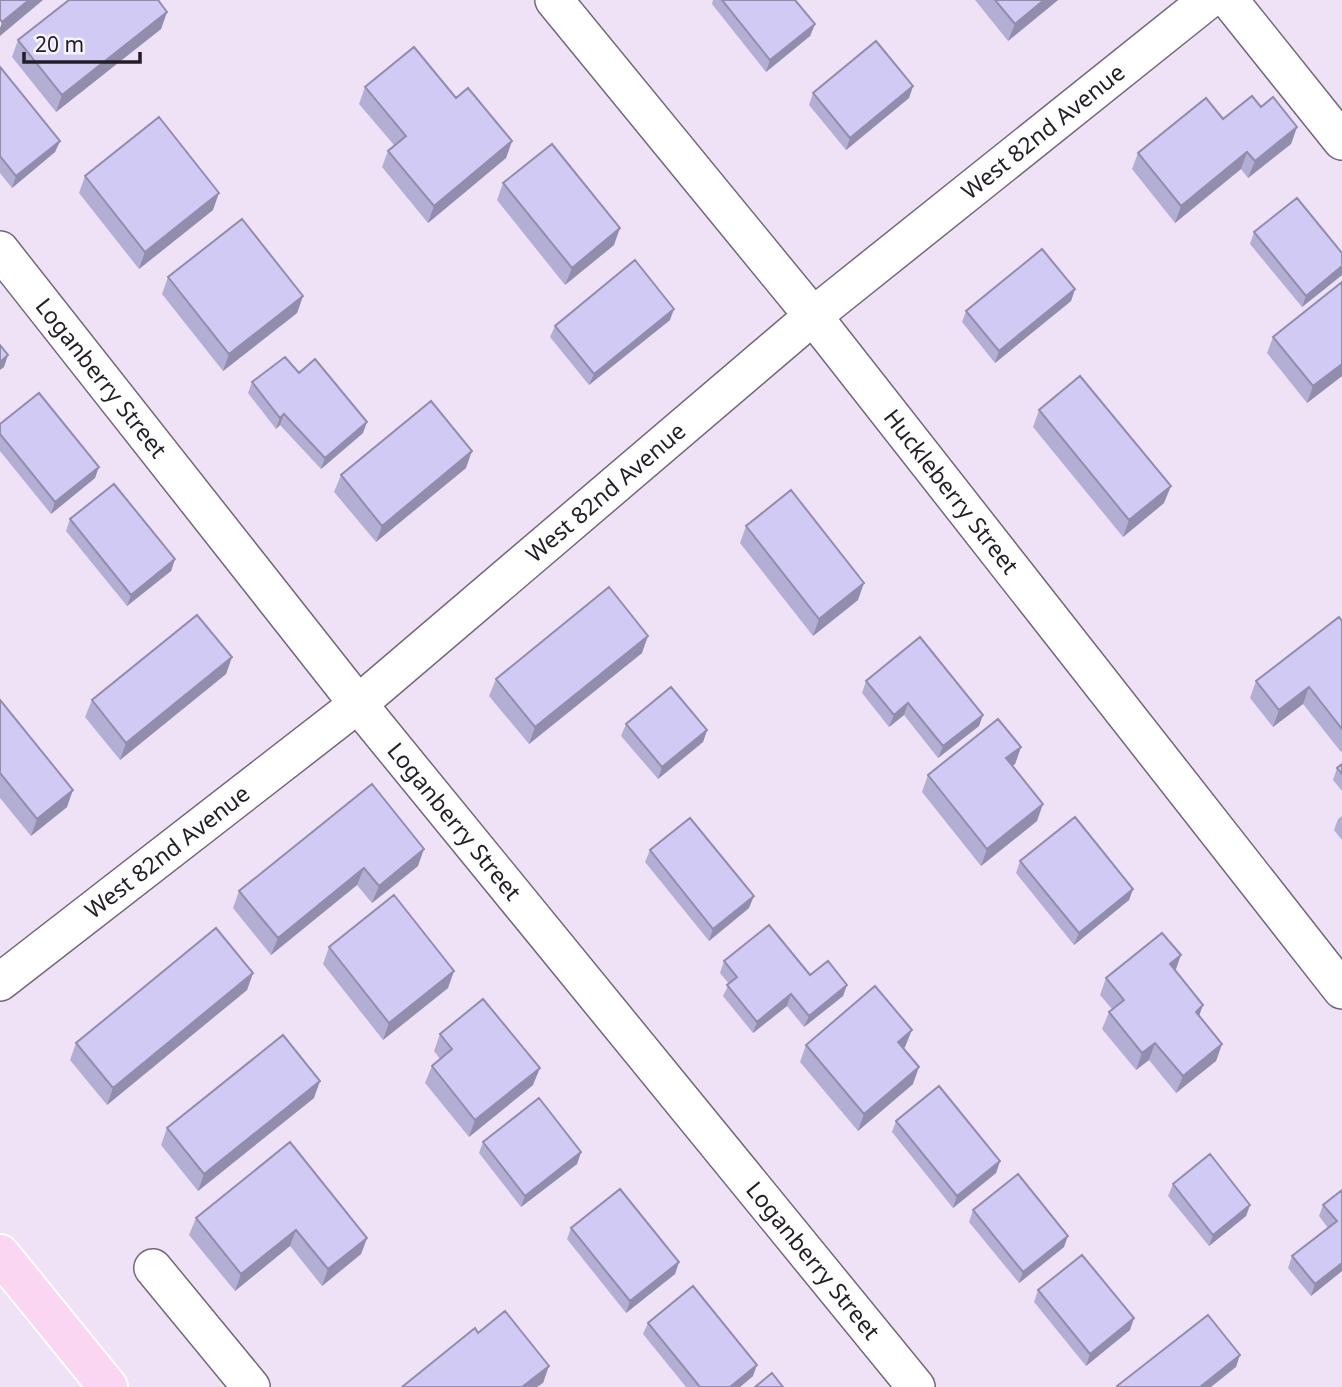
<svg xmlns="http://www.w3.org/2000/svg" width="1342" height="1387" viewBox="0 0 1342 1387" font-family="'Noto Sans',sans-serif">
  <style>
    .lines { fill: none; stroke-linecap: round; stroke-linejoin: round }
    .minor-casing { stroke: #73677a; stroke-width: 40 }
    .major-casing { stroke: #fff; stroke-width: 42 }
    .minor { stroke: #fff; stroke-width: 37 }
    .major { stroke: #fad6f2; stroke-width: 38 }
    .wall { fill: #b3aed3 }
    .shaded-wall { fill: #928dac }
    .building { fill: #d0caf5; stroke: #928dac; stroke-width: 2 }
    .labels { text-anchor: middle; stroke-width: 5; stroke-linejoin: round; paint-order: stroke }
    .street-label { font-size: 23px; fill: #231e26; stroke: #faf2ff }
  </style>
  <rect width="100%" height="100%" fill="#efe2f7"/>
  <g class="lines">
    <defs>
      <g id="minor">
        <path id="s1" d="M554 0 813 316 1342 990"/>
        <path d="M1229 0 1342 141"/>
        <path id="s2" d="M0 250 358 704 916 1387"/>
        <path id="s3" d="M0 982 358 704 813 316 1208 0"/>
        <path d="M153 1268 251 1387"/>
      </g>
      <path id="major" d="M0 1254 108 1387"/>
    </defs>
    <use href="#minor" class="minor-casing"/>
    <use href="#major" class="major-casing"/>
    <use href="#minor" class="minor"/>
    <use href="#major" class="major"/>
  </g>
  <path class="wall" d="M713 0H795L815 24 810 36 766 72 712 4Z
    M975 0H1058L1008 41Z
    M167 12 161 29 56 112 12 57 18 40Z
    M0 67 60 141 55 152 12 188 0 173Z
    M913 86 909 98 846 150 809 105 813 93Z
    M365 87 456 98 512 141 506 158 428 223 382 167 388 151 394 145 359 104Z
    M1261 107 1297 127 1291 144 1248 178 1241 169 1175 223 1132 169 1138 153 1223 119Z
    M85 176 213 210 139 269 79 193Z
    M503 183 614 245 565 285 497 200Z
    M1254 232 1342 253V275L1302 307 1250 244Z
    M168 277 303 296 297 313 223 371 162 294Z
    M1342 282V376L1307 403 1267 353 1273 337Z
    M1075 289 1071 301 995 363 962 322 966 311Z
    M670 320 589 385 550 337 555 326Z
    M299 373 363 433 321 469 280 425 276 429 248 393 252 382Z
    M1039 410 1164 503 1123 537 1033 427Z
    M0 424 95 478 51 514 0 451Z
    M466 468 376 542 334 492 341 475Z
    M70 519 175 559 171 571 127 606 66 531Z
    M746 526 858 600 813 636 740 543Z
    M1342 621V751L1341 752 1303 704 1273 727 1250 698 1256 681Z
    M642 653 529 744 489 696 496 679Z
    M232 657 226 674 120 760 85 717 92 700Z
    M866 681 979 726 938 758 904 715 889 727 862 693Z
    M0 700 67 807 31 836 0 798Z
    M626 724 707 730 703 742 658 779 621 736Z
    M1021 747 1015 764 1012 766 1037 821 981 866 922 792 928 775Z
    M1342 764V791L1333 780 1337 768Z
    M372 784 418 866 372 903 357 885 271 955 233 908 239 891Z
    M1342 816V840L1334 830 1338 819Z
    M650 850 749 908 709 941 645 862Z
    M1020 861 1133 889 1129 900 1074 945 1016 873Z
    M329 947 448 988 383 1040 323 964Z
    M724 961 810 975 847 985 843 996 804 1027 787 1006 753 1033 723 996 729 984 720 973Z
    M1175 970 1199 1016 1222 1044 1216 1061 1176 1093 1149 1060 1136 1070 1102 1029 1109 1012 1112 1009 1100 995 1106 978Z
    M253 973 247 990 107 1105 70 1060 76 1043Z
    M440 1034 533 1085 469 1137 425 1083 432 1066 440 1059 434 1051Z
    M806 1045 905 1047 903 1048 913 1084 858 1131 800 1062Z
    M314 1098 198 1191 161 1145 167 1128Z
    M896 1121 1000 1161 996 1173 953 1208 892 1132Z
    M483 1142 581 1152 577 1164 521 1207 479 1153Z
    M1173 1184 1250 1205 1246 1216 1209 1246 1168 1196Z
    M1342 1190V1271L1311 1296 1288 1268 1292 1256 1328 1228 1319 1216 1323 1205Z
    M973 1210 1064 1247 1019 1283 969 1222Z
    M196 1218 367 1238 361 1254 322 1286 290 1246 235 1291 189 1235Z
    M571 1228 679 1262 675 1274 626 1313 567 1239Z
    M1038 1290 1130 1330 1086 1366 1034 1302Z
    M648 1323 753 1376 740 1387H686L643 1334Z"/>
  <path class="shaded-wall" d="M29 0H43L0 36V28L2 22Z
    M1044 0H1058L1008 41 1015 24Z
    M167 12 161 29 56 112 62 95Z
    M815 24 810 36 766 72 770 60Z
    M913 86 909 98 846 150 850 138Z
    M1297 127 1291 144 1248 178 1255 161Z
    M60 141 55 152 12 188 16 176Z
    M512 141 506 158 428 223 434 206Z
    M1247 152 1241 169 1175 223 1181 206Z
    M219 193 213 210 139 269 145 252Z
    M620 228 614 245 565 285 572 268Z
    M1342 266V275L1302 307 1306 296Z
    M1075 289 1071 301 995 363 999 351Z
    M303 296 297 313 223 371 229 354Z
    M674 309 670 320 589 385 594 374Z
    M8 355 4 367 0 370V362Z
    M1342 364V376L1307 403 1313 386Z
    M284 414 280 425 276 429 280 418Z
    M367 422 363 433 321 469 325 458Z
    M472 451 466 468 376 542 382 526Z
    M99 467 95 478 51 514 55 502Z
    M1171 486 1164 503 1123 537 1129 520Z
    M175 559 171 571 127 606 131 595Z
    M864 583 858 600 813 636 819 619Z
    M648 636 642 653 529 744 535 727Z
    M232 657 226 674 120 760 126 743Z
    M1309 687 1303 704 1273 727 1279 710Z
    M908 703 904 715 889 727 894 715Z
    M983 715 979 726 938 758 943 746Z
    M707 730 703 742 658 779 662 767Z
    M1021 747 1015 764 1000 775 1006 758Z
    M73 790 67 807 31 836 37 819Z
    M1043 804 1037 821 981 866 987 849Z
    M424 849 418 866 372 903 379 886Z
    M364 868 357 885 271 955 278 938Z
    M1133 889 1129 900 1074 945 1079 933Z
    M754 896 749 908 709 941 713 929Z
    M1181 955 1175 972 1170 964Z
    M454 971 448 988 383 1040 389 1023Z
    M253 973 247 990 107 1105 113 1088Z
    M847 985 843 996 804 1027 809 1016Z
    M791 994 787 1006 753 1033 757 1022Z
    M1203 1005 1197 1022 1196 1012Z
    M912 1030 905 1047 892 1059 898 1042Z
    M1155 1043 1149 1060 1136 1070 1142 1053Z
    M1222 1044 1216 1061 1176 1093 1183 1076Z
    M919 1067 913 1084 858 1131 864 1114Z
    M540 1068 533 1085 469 1137 475 1120Z
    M320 1081 314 1098 198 1191 204 1174Z
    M581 1152 577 1164 521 1207 525 1196Z
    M1000 1161 996 1173 953 1208 957 1196Z
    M1250 1205 1246 1216 1209 1246 1213 1235Z
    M296 1230 290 1246 235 1291 241 1274Z
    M1068 1236 1064 1247 1019 1283 1023 1272Z
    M367 1238 361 1254 322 1286 328 1269Z
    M679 1262 675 1274 626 1313 630 1301Z
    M1342 1263V1271L1311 1296 1315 1284Z
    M1134 1318 1130 1330 1086 1366 1090 1354Z
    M1240 1355 1236 1367 1211 1387H1200Z
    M757 1365 753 1376 740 1387H730Z
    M549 1366 543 1383 537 1387H522Z"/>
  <path class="building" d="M0 0H29L2 22 0 19Z
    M69 0H158L167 12 62 95 18 40Z
    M722 0H795L815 24 770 60Z
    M995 0H1044L1015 24Z
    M876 41 913 86 850 138 813 93Z
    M414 47 456 98 468 88 512 141 434 206 388 151 406 136 365 87Z
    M0 67 60 141 16 176 0 156Z
    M1252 96 1261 107 1273 97 1297 127 1255 161 1247 152 1181 206 1138 153 1206 98 1223 119Z
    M159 117 219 193 145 252 85 176Z
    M552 144 620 228 572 268 503 183Z
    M1297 198 1342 253V266L1306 296 1254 232Z
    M242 219 303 296 229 354 168 277Z
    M1042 249 1075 289 999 351 966 311Z
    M635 260 674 309 594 374 555 326Z
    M1342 282V364L1313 386 1273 337Z
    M0 345 8 355 0 362Z
    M285 357 299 373 315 359 367 422 325 458 284 414 280 418 252 382Z
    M1080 376 1171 486 1129 520 1039 410Z
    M39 393 99 467 55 502 0 434V424Z
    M431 401 472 451 382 526 341 475Z
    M114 484 175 559 131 595 70 519Z
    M791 490 864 583 819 619 746 526Z
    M609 587 648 636 535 727 496 679Z
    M197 615 232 657 126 743 92 700Z
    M1339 617 1342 621V729L1309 687 1279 710 1256 681Z
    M920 637 983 715 943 746 908 703 894 715 866 681Z
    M671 687 707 730 662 767 626 724Z
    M0 700 73 790 37 819 0 773Z
    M998 719 1021 747 1006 758 1043 804 987 849 928 775Z
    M1342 764V774L1337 768Z
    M372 784 424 849 379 886 364 868 278 938 239 891Z
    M1075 817 1133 889 1079 933 1020 861Z
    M690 818 754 896 713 929 650 850Z
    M394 895 454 971 389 1023 329 947Z
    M769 925 810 975 828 961 847 985 809 1016 791 994 757 1022 727 985 737 977 724 961Z
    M216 928 253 973 113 1088 76 1043Z
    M1162 933 1181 955 1170 964 1203 1005 1196 1012 1222 1044 1183 1076 1155 1043 1142 1053 1109 1012 1124 1000 1106 978Z
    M875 986 912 1030 898 1042 919 1067 864 1114 806 1045Z
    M483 999 540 1068 475 1120 432 1066 452 1049 440 1034Z
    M283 1035 320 1081 204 1174 167 1128Z
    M939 1086 1000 1161 957 1196 896 1121Z
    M539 1098 581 1152 525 1196 483 1142Z
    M290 1142 367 1238 328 1269 296 1230 241 1274 196 1218Z
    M1210 1154 1250 1205 1213 1235 1173 1184Z
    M1018 1174 1068 1236 1023 1272 973 1210Z
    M620 1189 679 1262 630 1301 571 1228Z
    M1342 1190V1263L1315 1284 1292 1256 1337 1221 1323 1205Z
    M1082 1255 1134 1318 1090 1354 1038 1290Z
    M693 1286 757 1365 730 1387H700L648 1323Z
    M505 1311 549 1366 522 1387H402L475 1328 478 1333Z
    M1208 1315 1240 1355 1200 1387H1118L1117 1386Z
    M772 1373 783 1387H755Z"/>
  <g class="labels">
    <g class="street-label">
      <text dy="8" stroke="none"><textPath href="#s3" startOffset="1346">West 82nd Avenue</textPath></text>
      <text dy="8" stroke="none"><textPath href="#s2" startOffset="163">Loganberry Street</textPath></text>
      <text dy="8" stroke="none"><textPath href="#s1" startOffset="632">Huckleberry Street</textPath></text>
      <text dy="8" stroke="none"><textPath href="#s3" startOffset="779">West 82nd Avenue</textPath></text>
      <text dy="8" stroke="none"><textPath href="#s2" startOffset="730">Loganberry Street</textPath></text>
      <text dy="8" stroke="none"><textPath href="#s3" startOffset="212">West 82nd Avenue</textPath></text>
      <text dy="8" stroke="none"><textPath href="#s2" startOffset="1297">Loganberry Street</textPath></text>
    </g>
  </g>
  <path d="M24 52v10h116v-10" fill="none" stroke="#231e26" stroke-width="3.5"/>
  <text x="35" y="52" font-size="21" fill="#231e26" stroke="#faf2ff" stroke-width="5" paint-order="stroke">20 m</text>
</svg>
